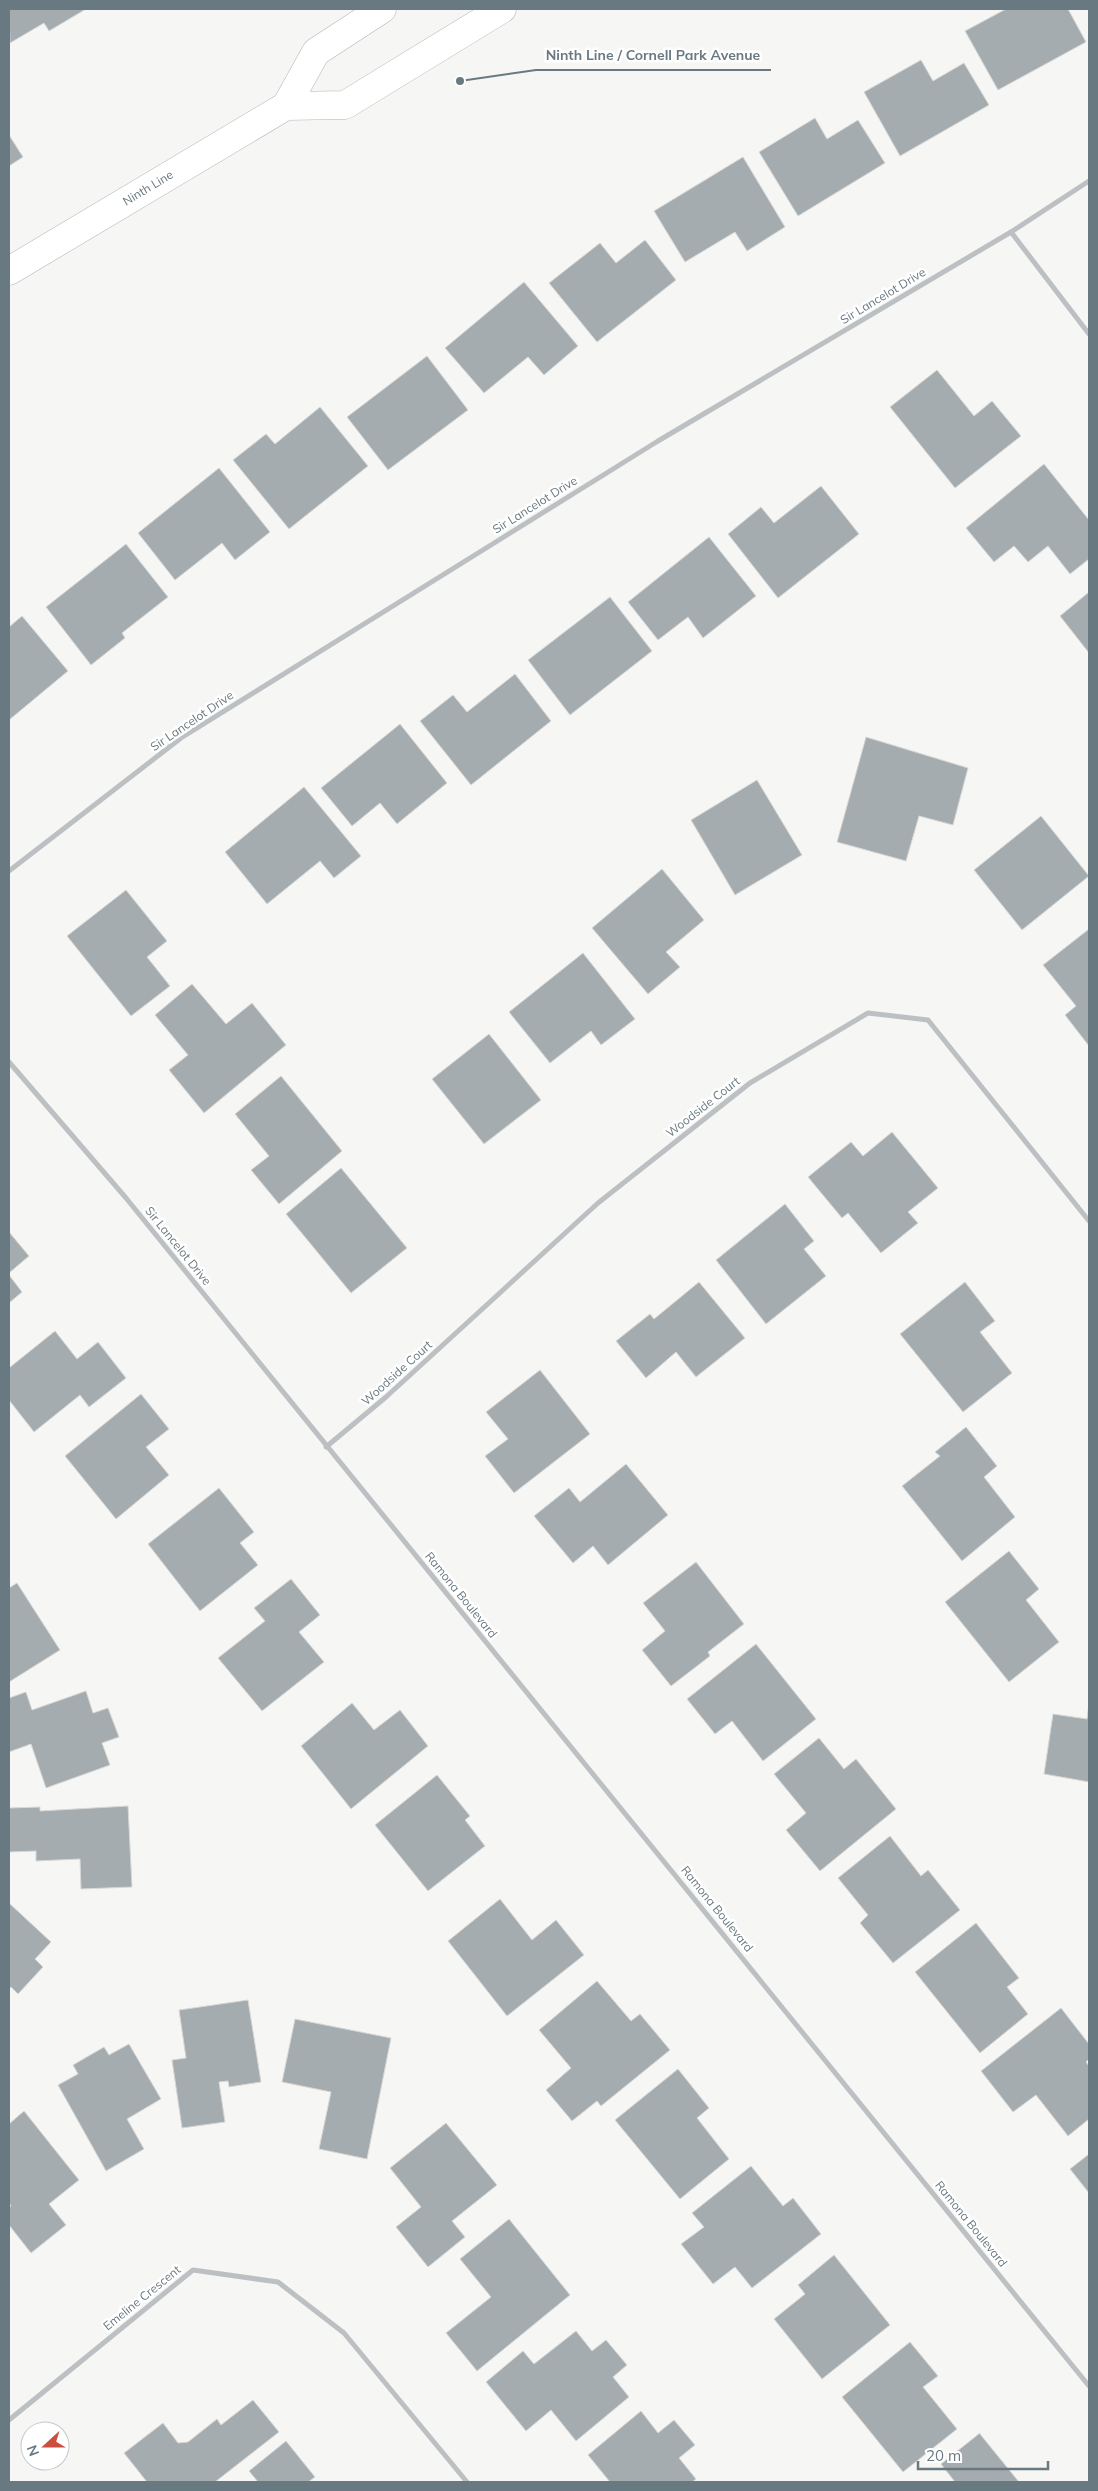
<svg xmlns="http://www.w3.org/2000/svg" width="1098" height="2491" viewBox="0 0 1098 2491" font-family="Mulish,sans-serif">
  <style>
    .building { fill: #a4acb0; stroke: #d8d8d6 }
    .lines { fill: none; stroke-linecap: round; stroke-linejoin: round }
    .secondary-casing { stroke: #aeb5b8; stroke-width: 29 }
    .street { stroke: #bcc0c3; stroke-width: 5 }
    .secondary { stroke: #fff; stroke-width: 28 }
    .labels { text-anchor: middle; stroke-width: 5; stroke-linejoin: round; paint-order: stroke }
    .street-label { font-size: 12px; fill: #697981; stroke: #fff }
    .leader { fill: none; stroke: #697981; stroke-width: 2 }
    .callout-dot { fill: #697981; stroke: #fff; stroke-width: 2 }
    .callout-label { font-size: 14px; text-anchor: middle; font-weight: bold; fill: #697981; stroke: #fff; stroke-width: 5; stroke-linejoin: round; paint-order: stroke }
  </style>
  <rect width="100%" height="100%" fill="#f6f6f4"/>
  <path class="building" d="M9 9H86L49 31 44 23 10 43Z
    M1006 9H1068L1086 42 998 90 965 31Z
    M921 60 933 81 964 63 989 105 900 156 864 92Z
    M815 118 827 139 858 120 885 163 798 216 759 152Z
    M9 135 23 157 9 166Z
    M743 157 785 227 747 251 735 232 685 262 654 211Z
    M645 240 676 280 597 342 549 283 600 243 616 263Z
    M524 282 578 346 544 375 528 357 484 393 445 348Z
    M427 356 468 410 388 470 347 417Z
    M937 370 974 416 992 401 1021 436 955 488 890 407Z
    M320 407 368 466 289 529 233 460 266 434 275 444Z
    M1044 464 1089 520V559L1070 574 1048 546 1028 562 1014 546 994 562 966 528Z
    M219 468 270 532 235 560 222 543 175 580 138 533Z
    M821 486 859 534 778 598 728 534 761 507 774 523Z
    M709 537 756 596 703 638 688 617 658 640 628 602Z
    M126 544 168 597 122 633 125 638 91 665 46 607Z
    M1089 592V653L1060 616Z
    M610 597 652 651 570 715 528 660Z
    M22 616 68 671 9 720V627Z
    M515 674 551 721 471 785 420 721 453 695 467 712Z
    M400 724 447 783 397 824 380 803 352 826 321 788Z
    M866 737 968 768 953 825 919 816 906 861 837 842Z
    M757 780 802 855 735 895 691 820Z
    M304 787 361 856 334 878 320 861 267 904 225 852Z
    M1041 816 1089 876 1022 930 974 870Z
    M662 869 704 920 666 952 680 967 648 994 592 928Z
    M126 890 167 941 147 957 170 986 131 1016 67 936Z
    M1089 929V1046L1065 1015 1076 1006 1043 965Z
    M583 953 635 1019 601 1045 591 1031 550 1063 509 1012Z
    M192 984 226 1024 252 1003 286 1045 204 1113 169 1070 188 1055 155 1015Z
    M489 1034 541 1100 484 1144 432 1079Z
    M281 1076 342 1151 279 1204 251 1170 269 1156 235 1114Z
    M892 1132 938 1188 908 1212 918 1223 881 1253 848 1213 842 1218 808 1177 851 1142 863 1156Z
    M341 1168 407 1248 351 1293 286 1214Z
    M785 1204 814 1241 804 1249 826 1276 766 1324 716 1260Z
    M9 1232 29 1256 9 1273Z
    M9 1275 22 1292 9 1303Z
    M699 1282 745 1338 696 1377 676 1352 646 1378 616 1341 650 1314 654 1319Z
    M965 1282 995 1321 980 1332 1012 1373 963 1412 900 1334Z
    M55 1331 77 1359 98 1342 126 1378 89 1407 80 1395 34 1432 9 1400V1368Z
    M540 1370 590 1434 514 1493 485 1456 508 1439 486 1412Z
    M141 1394 169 1429 146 1447 169 1475 116 1519 65 1456Z
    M966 1427 997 1466 984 1477 1015 1517 962 1561 902 1486 940 1456 935 1452Z
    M626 1464 668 1515 608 1565 593 1546 573 1563 534 1516 569 1488 580 1502Z
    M219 1488 254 1532 240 1543 258 1565 200 1611 148 1544Z
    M1009 1551 1039 1589 1026 1600 1059 1642 1009 1682 945 1602Z
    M696 1562 744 1624 708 1652 710 1656 671 1686 642 1650 665 1631 643 1603Z
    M291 1579 320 1615 299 1632 324 1662 262 1711 218 1658 265 1621 254 1608Z
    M17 1583 60 1650 9 1682V1588Z
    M756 1644 816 1719 763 1761 732 1721 715 1734 687 1699Z
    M86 1691 93 1713 108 1708 119 1737 102 1743 110 1765 46 1788 31 1744 9 1752V1698L26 1692 32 1710Z
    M352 1703 374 1730 400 1710 428 1746 351 1809 301 1746Z
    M1089 1703V1782L1044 1774 1053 1714 1087 1719Z
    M819 1738 844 1769 856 1759 896 1809 820 1871 786 1830 806 1813 774 1774Z
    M437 1775 470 1816 465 1820 485 1846 428 1891 375 1825Z
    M128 1806 132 1887 81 1889 80 1859 36 1861V1851L9 1852V1808L40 1807V1811Z
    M890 1836 921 1876 928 1870 960 1910 893 1963 860 1923 868 1915 838 1878Z
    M500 1899 532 1940 556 1920 584 1955 507 2016 448 1941Z
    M9 1903 51 1942 35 1959 43 1967 18 1994 11 1987 9 1989Z
    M976 1923 1019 1978 1007 1987 1028 2014 980 2053 915 1972Z
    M597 1981 631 2021 640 2014 670 2050 601 2106 597 2101 572 2121 546 2090 571 2068 539 2030Z
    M248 2000 261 2082 229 2087 228 2081 219 2082 225 2122 182 2128 172 2060 186 2058 179 2010Z
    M1061 2008 1089 2044V2059L1086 2062 1089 2066V2119L1068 2136 1036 2095 1013 2112 981 2071Z
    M295 2019 391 2038 367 2159 319 2149 331 2092 282 2082Z
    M129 2044 161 2099 127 2119 144 2149 106 2171 58 2085 78 2074 73 2065 104 2047 109 2055Z
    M678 2069 709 2108 697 2118 729 2159 680 2199 615 2120Z
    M24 2111 79 2180 49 2204 66 2225 31 2253 9 2225V2208L11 2206 9 2203V2124Z
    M446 2123 497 2185 452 2221 465 2237 428 2267 396 2227 421 2207 390 2168Z
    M1089 2154V2193L1070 2169Z
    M751 2166 783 2206 793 2198 821 2234 752 2288 735 2267 713 2284 681 2244 704 2227 692 2213Z
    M509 2219 570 2295 477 2371 446 2333 491 2297 460 2259Z
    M834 2255 890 2325 822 2379 774 2319 805 2294 798 2285Z
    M576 2331 592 2351 606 2340 627 2365 613 2377 629 2397 576 2441 551 2410 526 2431 486 2382 523 2351 534 2364Z
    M910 2342 938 2376 923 2387 957 2429 903 2472 842 2397Z
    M253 2400 279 2432 215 2482H147L124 2453 163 2423 178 2443 188 2442 217 2419 221 2425Z
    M641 2411 658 2433 674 2420 695 2445 679 2458 696 2479 692 2482H610L588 2455Z
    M980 2433V2434L1019 2482H955L941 2464Z
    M286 2441 315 2477 308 2482H258L249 2471Z"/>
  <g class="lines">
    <defs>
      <path id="secondary" d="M286 106 345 105 502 9
        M9 271 286 106 316 52 382 9"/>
    </defs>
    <use href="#secondary" class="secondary-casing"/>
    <path class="street" d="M1011 232 1089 334
      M9 871 181 738 658 441 1011 232 1089 181
      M9 1062 126 1198 1089 2386
      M326 1447 386 1397 598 1203 750 1083 868 1013 928 1020 1089 1221
      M9 2420 193 2270 278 2282 344 2333 467 2482"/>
    <use href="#secondary" class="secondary"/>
  </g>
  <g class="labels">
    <g class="street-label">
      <text transform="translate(148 188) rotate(-31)" y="4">Ninth Line</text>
      <text transform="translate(883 296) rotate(-31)" y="4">Sir Lancelot Drive</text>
      <text transform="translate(535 505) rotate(-32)" y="4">Sir Lancelot Drive</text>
      <text transform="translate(192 721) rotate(-34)" y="4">Sir Lancelot Drive</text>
      <text transform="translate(703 1107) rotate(-38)" y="4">Woodside Court</text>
      <text transform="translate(178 1246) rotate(51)" y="4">Sir Lancelot Drive</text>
      <text transform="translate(397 1373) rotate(-42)" y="4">Woodside Court</text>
      <text transform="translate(461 1595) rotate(51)" y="4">Ramona Boulevard</text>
      <text transform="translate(717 1909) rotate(51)" y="4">Ramona Boulevard</text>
      <text transform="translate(971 2224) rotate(51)" y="4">Ramona Boulevard</text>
      <text transform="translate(142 2298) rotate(-39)" y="4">Emeline Crescent</text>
    </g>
  </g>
  <path class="leader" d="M460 81L536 70H771"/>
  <circle class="callout-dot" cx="460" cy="81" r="5"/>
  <g class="callout-label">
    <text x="653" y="60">Ninth Line / Cornell Park Avenue</text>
  </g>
  <rect width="1098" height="2491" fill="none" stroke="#697981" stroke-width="20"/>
  <g transform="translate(45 2446) rotate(249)"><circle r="24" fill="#ffffff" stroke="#c3c9cd"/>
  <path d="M0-4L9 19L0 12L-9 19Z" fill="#cc4e3e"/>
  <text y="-8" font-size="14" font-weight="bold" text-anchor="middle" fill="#697981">N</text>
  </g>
  <path d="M918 2461v8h130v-8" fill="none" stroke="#697981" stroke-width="2.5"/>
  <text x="926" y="2461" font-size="15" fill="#697981" stroke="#ffffff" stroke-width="4" paint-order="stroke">20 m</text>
</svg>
